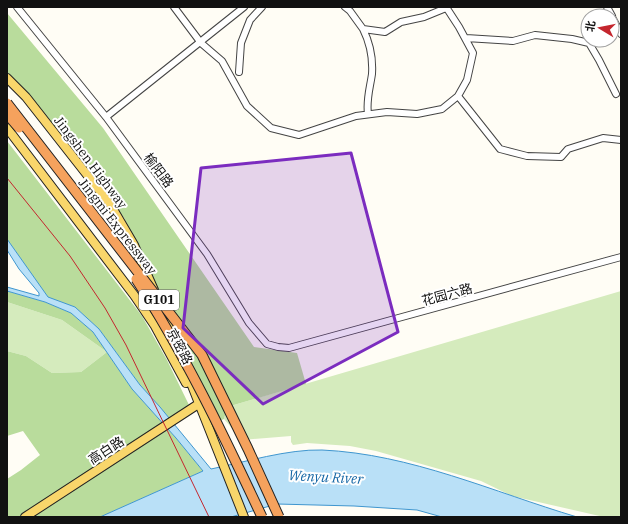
<svg xmlns="http://www.w3.org/2000/svg" width="628" height="524" viewBox="0 0 628 524" font-family="'IBM Plex Serif','Noto Sans SC',serif">
  <style>
    .green { fill: #d5ebbd }
    .forest { fill: #b9dc9c }
    .water { fill: #b9e0f7; stroke: #3f96cf }
    .lines { fill: none; stroke-linecap: round; stroke-linejoin: round }
    .minor-casing { stroke: #444; stroke-width: 8 }
    .major-casing { stroke: #222; stroke-width: 10 }
    .minor { stroke: #fff; stroke-width: 6 }
    .major { stroke: #f9d66b; stroke-width: 8 }
    .rail { stroke: #c4262e; stroke-width: 1 }
    .highway-bridge-casing { stroke: #222; stroke-width: 11; stroke-linecap: butt }
    .highway-bridge { stroke: #f5a25d; stroke-width: 9 }
    .marked { fill: #7b2cbf; fill-opacity: 0.2; stroke: #7b2cbf; stroke-width: 3; stroke-linejoin: round }
    .labels { text-anchor: middle; stroke-width: 4; stroke-linejoin: round; paint-order: stroke }
    .shield { fill: #fff; stroke: #585858; stroke-width: 1 }
    .shield-label { font-size: 12px; font-weight: bold; fill: #111 }
    .street-label { font-size: 13px; fill: #111; stroke: #fff }
    .water-label { font-size: 14px; font-style: italic; fill: #1768a6; stroke: #fff }
  </style>
  <rect width="100%" height="100%" fill="#fffdf5"/>
  <path class="green" d="M621 291V517H604L512 496 481 481 376 451 350 446 307 443 293 445 291 442V436L242 440 224 419 227 407Z
    M7 302 62 320 107 352 81 372 52 373 26 356 7 351Z"/>
  <path class="forest" d="M7 13 103 128 254 347 297 353 306 384 227 407 224 419 217 422 195 373 165 303 124 218 41 110 7 73Z
    M7 141 142 316 167 360 189 405 170 419 140 385 99 329 75 307 48 298 7 239Z
    M7 291 45 302 71 313 93 332 132 389 176 438 203 471 100 517H7V479L21 470 40 455 23 431 7 436V351L26 356 52 373 81 372 107 352 62 320 7 302Z"/>
  <path class="water" d="M7 239 48 297 75 307 99 329 140 385 160 407 211 469C245 462 288 449 322 450 411 454 493 492 577 517H442L417 510 354 506 277 504 231 517H100L203 471 176 438 132 389 93 332 71 313 45 302 7 291V287L39 296V293L19 269 7 250Z"/>
  <g class="lines">
    <defs>
      <path id="minor" d="M17 7 106 117 207 254 249 323 267 344 278 347 289 348 621 257
        M174 7 201 43 222 61 247 106 271 128 299 135 356 116 387 112 417 114 442 109 458 96 467 80 473 53 459 27 446 7
        M345 7 350 11 363 29 385 32 401 22 424 17 446 8
        M607 7 612 16
        M612 17 621 34
        M363 29C370 43 373 58 372 74 370 88 366 100 368 114
        M466 38 513 41 535 35 572 39 589 43 599 60 616 94
        M239 72 241 43 250 20 262 7
        M458 96 500 149 527 156 561 157 568 149 603 138 621 140
        M106 117 244 7"/>
      <path id="major" d="M7 78 26 97 110 204 134 245 154 290
        M7 128 134 295 155 326 186 383
        M160 304 170 330
        M187 373 244 517
        M25 517 200 403"/>
    </defs>
    <use href="#minor" class="minor-casing"/>
    <use href="#major" class="major-casing"/>
    <use href="#minor" class="minor"/>
    <use href="#major" class="major"/>
    <path class="rail" d="M7 178 70 256 105 308 126 345 209 517"/>
    <defs>
      <path id="highway-bridge" d="M7 103 202 355 248 449 279 517
        M7 114 19 128
        M136 279C185 354 224 436 262 517"/>
    </defs>
    <use href="#highway-bridge" class="highway-bridge-casing"/>
    <use href="#highway-bridge" class="highway-bridge"/>
  </g>
  <path class="marked" d="M351 153 398 332 263 404 183 328 201 168Z"/>
  <g class="labels">
    <rect class="shield" x="139" y="290" width="40" height="20" rx="3"/>
    <g class="shield-label">
      <text x="159" y="304">G101</text>
    </g>
    <g class="street-label">
      <text transform="translate(91 162) rotate(53)" y="5">Jingshen Highway</text>
      <text transform="translate(159 170) rotate(53)" y="5">榆阳路</text>
      <text transform="translate(118 226) rotate(52)" y="5">Jingmi Expressway</text>
      <text transform="translate(447 294) rotate(-15)" y="5">花园六路</text>
      <text transform="translate(180 346) rotate(62)" y="5">京密路</text>
      <text transform="translate(106 450) rotate(-33)" y="5">高白路</text>
    </g>
    <g class="water-label">
      <text transform="translate(326 477) rotate(3)" y="5">Wenyu River</text>
    </g>
  </g>
  <rect width="628" height="524" fill="none" stroke="#111111" stroke-width="16"/>
  <g transform="translate(600 28) rotate(280)"><circle r="19" fill="#ffffff" stroke="#a0a0a0"/>
  <path d="M0-3L7 15L0 10L-7 15Z" fill="#c4262e"/>
  <text y="-6" font-size="11" font-weight="bold" text-anchor="middle" fill="#111111">北</text>
  </g>
</svg>
